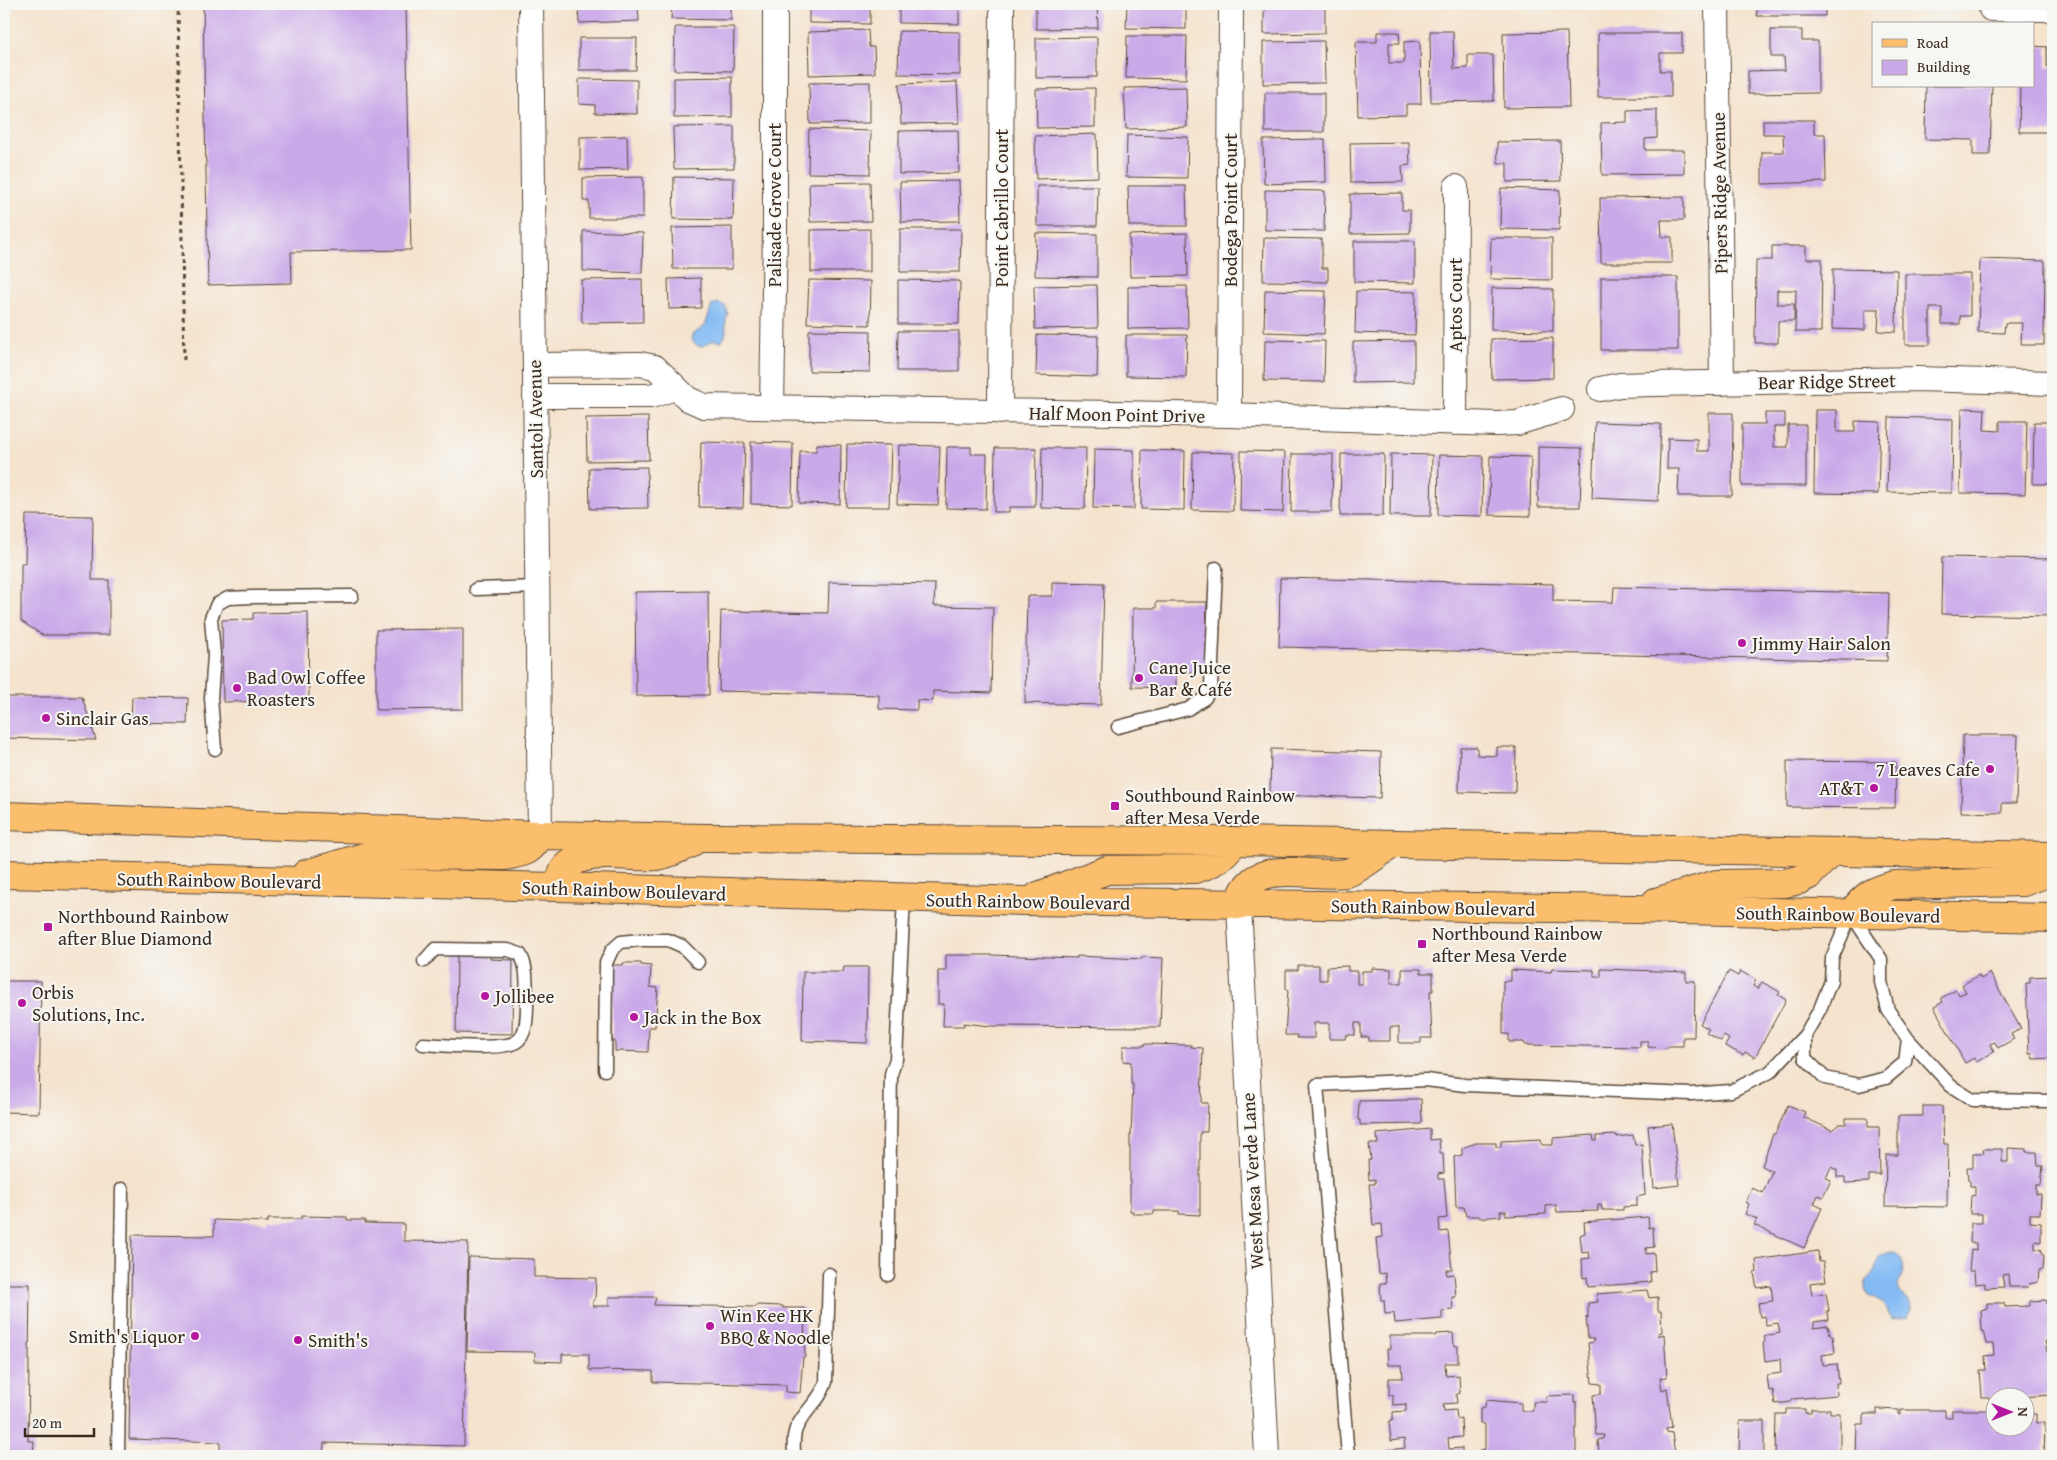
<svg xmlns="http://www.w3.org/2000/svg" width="2057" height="1460" viewBox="0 0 2057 1460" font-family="'Gentium Book Plus',serif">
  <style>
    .water { fill: #84bbf4; stroke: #607289 }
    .building { fill: #caa9e9 }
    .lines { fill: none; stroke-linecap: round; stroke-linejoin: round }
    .lane-casing { stroke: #574638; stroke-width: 15 }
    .street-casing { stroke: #574638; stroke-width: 26 }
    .primary-casing { stroke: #574638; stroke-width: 30 }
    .path { stroke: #574638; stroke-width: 3; stroke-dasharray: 4 4; stroke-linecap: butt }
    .lane { stroke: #fff; stroke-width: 12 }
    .street { stroke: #fff; stroke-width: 24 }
    .primary { stroke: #fabe6d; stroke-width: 28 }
    .poi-dot { fill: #b5179e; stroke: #f6f6f2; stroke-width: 2 }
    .labels { text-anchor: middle; stroke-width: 4; stroke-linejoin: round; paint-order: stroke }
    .street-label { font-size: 19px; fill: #3b2a1e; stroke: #f6f6f2 }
    .poi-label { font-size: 19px; fill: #3b2a1e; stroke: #f6f6f2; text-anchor: start }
  </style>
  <rect width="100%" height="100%" fill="#f6f6f2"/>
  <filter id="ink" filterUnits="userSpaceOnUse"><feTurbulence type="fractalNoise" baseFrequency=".02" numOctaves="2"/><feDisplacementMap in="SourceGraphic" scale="10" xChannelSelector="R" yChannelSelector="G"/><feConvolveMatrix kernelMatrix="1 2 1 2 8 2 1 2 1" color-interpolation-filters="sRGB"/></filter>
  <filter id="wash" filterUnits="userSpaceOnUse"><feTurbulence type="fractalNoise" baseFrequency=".0096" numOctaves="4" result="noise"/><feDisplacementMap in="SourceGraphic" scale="20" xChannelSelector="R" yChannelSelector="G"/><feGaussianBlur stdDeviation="1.12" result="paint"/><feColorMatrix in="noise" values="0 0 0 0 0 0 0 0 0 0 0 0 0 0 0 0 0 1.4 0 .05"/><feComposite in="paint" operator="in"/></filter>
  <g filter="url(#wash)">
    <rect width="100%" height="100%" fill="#f5e3cd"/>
    <path class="water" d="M719 303 725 306 728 314C722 324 731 335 720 342L714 340C704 345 700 351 691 340L692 335 705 326 712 305Z
      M1890 1252 1897 1254C1909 1266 1901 1273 1898 1287L1901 1294 1910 1302 1911 1309 1907 1318 1892 1320 1884 1304 1867 1295C1862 1280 1867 1283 1874 1272 1876 1267 1877 1261 1880 1256Z"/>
    <g id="blocks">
      <path class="building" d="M203 4H406L411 250 291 252 292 283 208 285Z
        M578 4H638L639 21 579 23Z
        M672 4H731V20L671 19Z
        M809 4H870V24L809 23Z
        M899 4H959V24L899 23Z
        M1036 4H1097L1098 28 1036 29Z
        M1127 4H1186V29L1126 28Z
        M1264 4H1325V33L1264 34Z
        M1757 4H1825V16H1757Z
        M675 27H734L733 71 674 70Z
        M868 30 869 47H874L875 73 809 75 808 32Z
        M1771 30H1802V41H1818V93L1748 94V71L1785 70 1784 57H1771Z
        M899 31 960 32V75L898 74Z
        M1430 31H1453L1454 69 1468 68V55H1493L1494 101 1431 102Z
        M1377 32H1399L1400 43H1389V63H1404V42L1420 41 1421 104H1406V115L1358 116 1356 42H1377Z
        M1567 32 1569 107 1504 108 1503 33Z
        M1598 33H1682V53H1660V71H1671V97H1598Z
        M1127 36H1187L1186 79 1126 78Z
        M1097 37V77L1036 78V38Z
        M579 38H637L636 70H579Z
        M1324 41 1325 83 1263 84V42Z
        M2033 46 2047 47V67H2053V132H2019L2020 86H2033Z
        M732 77V117L674 118V78Z
        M579 79 637 80V114L595 113V105L579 104Z
        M870 82V123L810 124 809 83Z
        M957 82 959 123 901 124 899 84Z
        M1926 86H1992L1990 155H1973V140L1925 139Z
        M1186 87 1187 127 1126 129 1124 88Z
        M1095 88V127L1037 128 1036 89Z
        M1265 93H1324V132H1265Z
        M1657 110V138L1645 139V150H1684V174L1602 175 1601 123 1627 122V111Z
        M1763 120H1814V134H1825L1826 182 1762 184V152H1784L1783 134H1763Z
        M734 126V168L674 169 673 127Z
        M809 129 871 131 870 174 808 173Z
        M958 130 959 173 899 174V131Z
        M1097 134 1098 177 1036 179 1035 136Z
        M1127 135 1188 137 1187 178 1126 177Z
        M627 136 628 169 580 170V137Z
        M1325 139 1326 182 1264 184 1263 140Z
        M1560 141 1561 181 1507 182V163H1498L1497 142Z
        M1409 142 1410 165 1402 166 1403 182 1351 183 1350 143Z
        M643 177V218H589V201H583V178Z
        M674 177 734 178 733 220 673 219Z
        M959 181 960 221 901 222 900 182Z
        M870 182 871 221 810 222 809 183Z
        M1037 186H1098L1097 226H1037Z
        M1128 186H1186L1187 226H1129Z
        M1501 188 1560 190 1559 230 1500 229Z
        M1265 190 1325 191 1324 231 1265 230Z
        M1402 193V210H1410V233L1350 234V194Z
        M1684 197V220H1661L1662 237H1672V263H1601L1600 198Z
        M732 227V269H673L672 228Z
        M870 229V272H811V230Z
        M900 229H961L960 272H900Z
        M583 231 643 233 642 273 583 271Z
        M1036 233 1097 234V277L1035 276Z
        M1187 233 1188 276 1130 277 1129 235Z
        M1264 238 1322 239V268H1328V282L1263 281Z
        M1491 238H1552V280L1490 279Z
        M1354 241H1415V283L1354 282Z
        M1772 246H1806V259H1822L1821 332H1795L1796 290H1777V304H1794V321H1778V343H1755L1756 260H1772Z
        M1980 259 2045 261 2044 345H2021L2022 323H2005L2004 333 1978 332Z
        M1833 269 1897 270 1896 332 1878 331 1879 309H1865V330L1832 329Z
        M1905 274H1970V316H1960V324H1942V308H1930V345H1905Z
        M1601 277H1678V350H1601Z
        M701 278V308L669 309 668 279Z
        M642 279 643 322 582 323 581 280Z
        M809 280 871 281 870 325 807 323Z
        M898 280 960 281 959 324H898Z
        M1097 285 1098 328 1035 329 1034 286Z
        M1187 286 1188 328 1128 329V287Z
        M1492 288 1553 289V331L1491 330Z
        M1265 290 1326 291 1324 334 1264 332Z
        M1356 291 1416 292 1415 335 1355 333Z
        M809 330 871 331 870 372 809 371Z
        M898 331H959V371H897Z
        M1037 335 1098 336 1097 377 1036 375Z
        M1126 335H1187L1186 377 1126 376Z
        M1553 338V378L1492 379 1491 339Z
        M1265 340 1325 341 1324 382 1264 381Z
        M1414 341V382L1353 383V342Z
        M1962 408 1985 409 1984 430 2000 431V421H2027L2025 494 1960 493Z
        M1815 410H1837V432H1855V421L1880 422 1878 494 1814 493Z
        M1709 413H1733L1732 496H1678L1679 469H1667L1668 438 1697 439V451H1709Z
        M1765 413H1785V427H1774V447H1788V425H1806V486H1742V424H1765Z
        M648 417 649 460 587 461 586 418Z
        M1889 417 1953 419 1952 493 1887 492Z
        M1595 422 1661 424 1658 501 1592 498Z
        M2034 422H2053V484H2033Z
        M701 442 745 443 743 508 699 507Z
        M751 442 793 443 792 505 751 504Z
        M817 444 841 445 840 504 799 503 800 451H816Z
        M847 444 891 445 889 507H846Z
        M899 445 940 446 938 505 897 504Z
        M947 447H971V454H987L986 509 946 508Z
        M1538 447 1582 448 1580 507H1538Z
        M995 448H1036L1035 507H1009V512H994Z
        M1042 448H1086L1085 509 1041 508Z
        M1094 449 1134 450V509L1093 508Z
        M1142 450 1185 451 1184 510 1141 509Z
        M1241 451 1285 452 1283 512 1240 511Z
        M1193 452 1234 453 1233 511 1192 510Z
        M1292 454H1333L1332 512H1291Z
        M1341 454H1384L1383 516H1340Z
        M1391 454 1432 455 1431 516H1390Z
        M1439 455 1483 456 1482 516 1438 515Z
        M1490 456 1531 457 1530 516 1489 515Z
        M647 467 648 508 590 509 589 468Z
        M26 515 93 516 92 580H109V635H42L21 621V563H25Z
        M1942 557 2053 559V616L1941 614Z
        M1280 578 1553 584V601L1613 602 1614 587 1889 593 1887 661 1279 647Z
        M829 582 935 584 934 606 993 607 991 693 933 691V701L917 700V710L879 709V695L719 691 721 611 828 613Z
        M1052 582 1104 583 1101 705 1025 703 1027 596H1052Z
        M708 591 709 695 636 696 635 592Z
        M1156 602H1207L1206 672H1176V688L1132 687 1133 608H1156Z
        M308 612 309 701 223 702 222 620 253 619V613Z
        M463 629V709L376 710V630Z
        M4 697H82L96 740 4 738Z
        M132 697 188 698 187 724 131 723Z
        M1963 735H2018L2016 803H2002V813L1961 812Z
        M1460 747H1477V755L1497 756V747H1516L1515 793 1459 792Z
        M1271 749 1381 752 1380 798 1270 795Z
        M1787 761 1896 762 1895 808 1787 807Z
        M457 951 491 952 490 959 513 960 512 1034 456 1033Z
        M946 955H991L1077 958V956L1142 959V957L1163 958 1160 1027 990 1026 964 1023V1026H943L944 1004H938V971H946Z
        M623 963H641V965L651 966 650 987 658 988 655 1027H649L648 1052 615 1051V1041H612V965H623Z
        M1298 965H1319V980H1327V967L1348 966V971H1357V984H1362V971H1372V968L1391 969V983H1402V969H1421V973H1433V991H1430L1432 1038H1421V1043H1399V1027H1390V1041H1369V1037H1361V1023H1355V1035H1346L1345 1039H1329V1023H1314V1038H1297V1035H1285L1288 990 1286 989V970H1298Z
        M844 967H868L867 1043 802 1041 803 972H843Z
        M1552 969 1594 970V977H1601V969L1686 972V981H1695L1694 1037H1683V1046H1668V1048L1648 1047V1041H1640V1047L1525 1045 1524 1042H1509V1034H1503V981H1511V970L1551 972Z
        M1729 971 1738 976 1740 971 1756 980 1753 986 1758 989 1762 982 1780 992 1778 995 1786 1000 1755 1057 1745 1052 1743 1055 1725 1046 1729 1039 1724 1036 1721 1041 1706 1033 1709 1029 1700 1024Z
        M1990 973 2021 1029 2011 1034 2014 1039 1998 1048 1995 1042 1990 1044 1994 1052 1976 1062 1974 1058 1965 1063 1934 1007 1943 1002 1941 998 1956 990 1959 995 1966 992 1962 985 1979 975 1981 979Z
        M2053 976V1058L2033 1059 2032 1054H2029L2026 983H2030V977Z
        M4 981H41L39 1113 4 1112Z
        M1144 1044 1191 1045V1047L1203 1048 1201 1103H1208L1207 1132H1200V1215L1179 1214V1211H1154V1214H1133V1211H1130V1135H1131L1133 1084H1131V1062L1123 1061V1046H1144Z
        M1408 1099H1421L1422 1120 1421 1124 1360 1125V1120H1358L1359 1101 1408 1100Z
        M1788 1105 1805 1112 1803 1117 1832 1130 1839 1124H1846V1118H1868V1127H1879L1880 1175H1869V1182L1845 1183V1177H1837V1170L1831 1167 1826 1178 1831 1180 1823 1197 1818 1195 1814 1204 1822 1208 1804 1248 1754 1225 1757 1219 1745 1214 1749 1204 1746 1202 1752 1188 1763 1193 1772 1171 1762 1166 1773 1134H1775Z
        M1923 1106H1942L1944 1144H1948L1947 1207 1885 1206 1886 1155H1898V1116H1923Z
        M1672 1124 1679 1185 1654 1188 1648 1126Z
        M1430 1129V1140L1439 1139 1440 1153H1443L1444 1173 1438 1174V1179H1444L1447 1218 1439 1219 1440 1232 1448 1231 1452 1270H1446L1447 1275 1454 1274 1456 1297H1452L1453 1310 1442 1311V1319L1395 1323 1394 1313 1385 1314 1384 1300H1381L1380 1283H1386L1385 1273 1379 1274 1376 1238 1383 1237 1382 1224 1373 1225 1369 1184H1375V1179L1369 1180 1368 1160H1371L1369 1144H1378L1377 1134Z
        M1593 1135 1594 1141H1597V1136L1617 1135V1137L1633 1135 1635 1145 1642 1144 1645 1195 1637 1197V1206L1623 1207V1210H1602L1601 1205H1598V1211L1557 1212 1556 1205 1546 1206V1214L1506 1216V1211H1500L1501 1216 1480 1218 1479 1216H1466L1464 1207H1456L1454 1157 1462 1155V1148L1476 1143H1496V1147H1501V1141L1541 1139 1542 1145H1553V1138Z
        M2008 1148 2026 1149V1152H2037L2038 1166H2043L2041 1185H2036V1194H2041L2040 1214H2030V1222L2041 1223V1242L2035 1241V1249H2041L2044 1257 2043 1269 2039 1270 2038 1282 2029 1284 2028 1287H2009L2008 1274 2002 1275 2004 1287 1985 1288V1283L1975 1284 1974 1271H1969L1971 1249 1976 1250V1243H1970L1971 1223H1982V1214H1970L1971 1196 1975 1195V1186H1970V1181L1968 1180 1967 1167H1973V1153H1984L1983 1149H2002V1162H2008Z
        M301 1216 347 1217V1220H365V1223L404 1224V1241L468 1242 464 1446 324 1443 323 1456H220V1442L129 1439 132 1235 214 1236V1220L268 1222V1219H301Z
        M1648 1217 1649 1228 1653 1227 1654 1247 1646 1248V1254L1654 1253 1655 1271 1650 1272 1651 1282 1588 1287 1587 1277 1583 1278 1582 1259 1590 1258 1589 1252 1582 1253 1580 1235 1585 1233 1584 1222Z
        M1818 1251 1819 1262H1823L1826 1281 1810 1283 1812 1295 1826 1293 1829 1311H1827L1828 1320 1814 1322V1328L1828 1326 1830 1334 1833 1336 1835 1353 1822 1355 1823 1365 1837 1364 1839 1383H1836L1837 1395 1793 1399 1791 1402 1775 1404 1773 1390 1769 1391 1767 1375 1781 1373 1780 1359 1765 1361 1763 1344 1765 1341 1764 1336 1780 1333 1778 1323 1766 1325 1765 1316 1760 1317 1758 1303 1773 1301 1771 1286 1757 1288 1754 1273 1757 1272 1756 1260Z
        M469 1257 534 1259V1277L596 1278 595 1300H593V1306H609V1297H656L654 1305 756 1307V1305L783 1306V1308H804L805 1357H803L800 1393 786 1392V1385L653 1382V1371L589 1370V1354H562V1362L535 1361V1352L467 1351Z
        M4 1284H30L28 1441H34L33 1456H12V1453H4Z
        M1647 1290 1649 1298 1658 1297V1311H1661L1662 1332 1658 1333V1336L1664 1334 1667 1377 1660 1378 1662 1390 1667 1388 1672 1427 1666 1429 1667 1432 1672 1433 1675 1454 1673 1456H1599L1598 1440 1603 1439 1604 1435H1596L1593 1395 1601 1394V1384L1592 1383 1588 1343 1593 1342 1594 1339H1588L1586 1316 1588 1318V1303L1598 1302 1596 1294Z
        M2046 1300 2047 1304 2053 1305V1340L2045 1341 2047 1352H2053V1395L1989 1399V1397H1982L1980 1370H1986L1985 1356 1994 1355 1993 1344H1987L1984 1331H1982L1981 1310 1987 1308V1303H2004L2005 1307 2030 1306V1301Z
        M1453 1333 1454 1346H1458V1363H1445L1446 1376 1459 1375 1460 1393 1456 1395 1457 1403 1443 1404 1444 1411 1456 1410 1457 1419 1461 1418 1462 1437 1448 1438 1449 1449 1462 1448V1456H1388V1450L1405 1448 1404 1439 1391 1441 1389 1422 1393 1420V1412L1406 1411V1404L1393 1405V1395H1389V1378H1403L1402 1365H1388L1387 1349H1390V1336H1435L1437 1334Z
        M1574 1395V1403L1576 1401V1456H1480V1450L1485 1449V1424H1480V1408L1485 1407 1486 1400 1521 1403V1411H1533V1402H1547L1546 1396Z
        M1786 1409H1805V1413H1811V1409H1830V1413H1840V1456H1775L1776 1414H1786Z
        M1877 1409 1899 1410V1415H1901V1410H1945V1417H1952V1410H1994V1428H2024V1414H2036V1423H2045L2044 1456H1856L1857 1424H1864V1414H1877Z
        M1740 1421H1764V1456H1739Z"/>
    </g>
  </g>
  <g filter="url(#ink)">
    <use href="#blocks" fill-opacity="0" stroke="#574638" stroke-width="1"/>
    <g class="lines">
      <defs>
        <path id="lane" d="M476 589 537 587
          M1118 727 1188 709 1205 698 1211 687 1216 568
          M215 749 211 698 214 655 211 618 217 604 228 598 252 597 352 596
          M1851 914 1881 959V982L1888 1010 1908 1039 1905 1062 1886 1078 1859 1085 1825 1078 1805 1058V1035L1820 1009 1831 981 1832 958Z
          M1908 1039 1951 1086 1973 1100 2053 1101
          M423 1044C442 1045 501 1051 516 1042 528 1035 527 1012 527 999 526 983 528 967 520 954L508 950 435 949 424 961
          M605 1070 606 963 612 950 621 942 640 940H668L682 946 698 962
          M888 1275 891 1074 896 1059 904 898
          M118 1456 122 1189
          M794 1456C794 1446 792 1434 798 1425 807 1408 820 1401 826 1382L829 1274
          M1348 1456 1317 1085 1426 1080 1465 1085 1691 1094 1731 1091 1770 1072 1805 1035"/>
        <path id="street" d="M531 4 540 835
          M1717 4 1722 383
          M1991 9H2053
          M535 365 640 364 655 367 688 399 704 406 1229 415 1497 424 1517 423 1562 409
          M1600 389 1620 385 1653 384 1917 379 2053 383
          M535 396H651L675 388
          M772 407 775 230V4
          M1000 412 1002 4
          M1229 415 1231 4
          M1455 423 1456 187
          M1239 905 1267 1456"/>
        <path id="primary" d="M4 816 540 835 707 838 1235 841 2053 856
          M4 874 558 887 1025 901 1633 909 2053 918
          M306 874 371 855 505 856C524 852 530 853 540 835
          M558 887C560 883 561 877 563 872 578 845 631 859 656 856 667 855 679 848 690 844
          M1038 896 1107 870 1195 869C1214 864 1223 856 1235 841
          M1656 902 1717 884 1785 883 1799 880 1809 875 1830 853
          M1239 905C1251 853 1310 879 1346 873 1355 872 1383 850 1392 844
          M1851 914C1865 895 1872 891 1894 885L2023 882 2053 871"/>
      </defs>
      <use href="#lane" class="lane-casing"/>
      <use href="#street" class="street-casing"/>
      <use href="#primary" class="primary-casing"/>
      <path class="path" d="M178 4 184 364"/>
      <use href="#lane" class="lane"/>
      <use href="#street" class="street"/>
      <use href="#primary" class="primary"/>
    </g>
  </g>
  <g class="poi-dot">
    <circle cx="1742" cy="643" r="5"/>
    <circle cx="1139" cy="678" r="5"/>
    <circle cx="237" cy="688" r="5"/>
    <circle cx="46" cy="718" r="5"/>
    <circle cx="1990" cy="769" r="5"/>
    <circle cx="1874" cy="788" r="5"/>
    <rect x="1110" y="801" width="10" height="10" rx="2.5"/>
    <rect x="43" y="922" width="10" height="10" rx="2.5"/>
    <rect x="1417" y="939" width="10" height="10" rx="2.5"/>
    <circle cx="485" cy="996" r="5"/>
    <circle cx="22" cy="1003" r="5"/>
    <circle cx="634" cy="1017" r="5"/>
    <circle cx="710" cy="1326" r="5"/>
    <circle cx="195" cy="1336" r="5"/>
    <circle cx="298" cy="1340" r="5"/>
  </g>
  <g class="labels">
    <g class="street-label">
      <text transform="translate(1719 193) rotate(-91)" y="7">Pipers Ridge Avenue</text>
      <text transform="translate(774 205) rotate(-90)" y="7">Palisade Grove Court</text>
      <text transform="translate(1001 208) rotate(-90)" y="7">Point Cabrillo Court</text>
      <text transform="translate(1230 210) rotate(-90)" y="7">Bodega Point Court</text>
      <text transform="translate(1455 305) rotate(-90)" y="7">Aptos Court</text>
      <text transform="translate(1827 381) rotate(-1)" y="7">Bear Ridge Street</text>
      <text transform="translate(1117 414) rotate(1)" y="7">Half Moon Point Drive</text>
      <text transform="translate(535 419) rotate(-91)" y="7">Santoli Avenue</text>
      <text transform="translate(219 880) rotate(1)" y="7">South Rainbow Boulevard</text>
      <text transform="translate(624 890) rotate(2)" y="7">South Rainbow Boulevard</text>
      <text transform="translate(1028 901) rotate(1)" y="7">South Rainbow Boulevard</text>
      <text transform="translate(1433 907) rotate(1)" y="7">South Rainbow Boulevard</text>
      <text transform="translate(1838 914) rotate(1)" y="7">South Rainbow Boulevard</text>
      <text transform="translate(1252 1181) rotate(-93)" y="7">West Mesa Verde Lane</text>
    </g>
    <g class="poi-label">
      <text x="1752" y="650">Jimmy Hair Salon</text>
      <text x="1149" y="674">Cane Juice<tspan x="1149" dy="22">Bar &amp; Café</tspan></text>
      <text x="247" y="684">Bad Owl Coffee<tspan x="247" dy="22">Roasters</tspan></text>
      <text x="56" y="725">Sinclair Gas</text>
      <text x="1980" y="776" text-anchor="end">7 Leaves Cafe</text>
      <text x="1864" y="795" text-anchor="end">AT&amp;T</text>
      <text x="1125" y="802">Southbound Rainbow<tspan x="1125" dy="22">after Mesa Verde</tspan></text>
      <text x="58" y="923">Northbound Rainbow<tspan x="58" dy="22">after Blue Diamond</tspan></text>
      <text x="1432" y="940">Northbound Rainbow<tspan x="1432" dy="22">after Mesa Verde</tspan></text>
      <text x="32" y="999">Orbis<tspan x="32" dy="22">Solutions, Inc.</tspan></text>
      <text x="495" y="1003">Jollibee</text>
      <text x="644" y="1024">Jack in the Box</text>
      <text x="720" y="1322">Win Kee HK<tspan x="720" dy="22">BBQ &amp; Noodle</tspan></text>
      <text x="185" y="1343" text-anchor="end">Smith's Liquor</text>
      <text x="308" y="1347">Smith's</text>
    </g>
  </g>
  <rect width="2057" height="1460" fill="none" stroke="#f6f6f2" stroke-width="20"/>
  <rect x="1872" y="22" width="162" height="65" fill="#f6f6f2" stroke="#aba49d"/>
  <rect x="1882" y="39" width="25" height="8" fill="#fabe6d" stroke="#aba49d"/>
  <text x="1917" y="48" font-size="15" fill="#3b2a1e">Road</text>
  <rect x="1882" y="60" width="25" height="15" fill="#caa9e9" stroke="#aba49d"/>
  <text x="1917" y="72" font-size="15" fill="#3b2a1e">Building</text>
  <g transform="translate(2010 1412) rotate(90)"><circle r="24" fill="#f6f6f2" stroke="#aba49d"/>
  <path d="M0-4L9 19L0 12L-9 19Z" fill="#b5179e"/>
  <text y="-8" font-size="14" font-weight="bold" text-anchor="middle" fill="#3b2a1e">N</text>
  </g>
  <path d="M25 1428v8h69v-8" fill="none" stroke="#3b2a1e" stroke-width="2.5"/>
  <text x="32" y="1428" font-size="15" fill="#3b2a1e" stroke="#f6f6f2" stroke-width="4" paint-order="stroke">20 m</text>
</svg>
